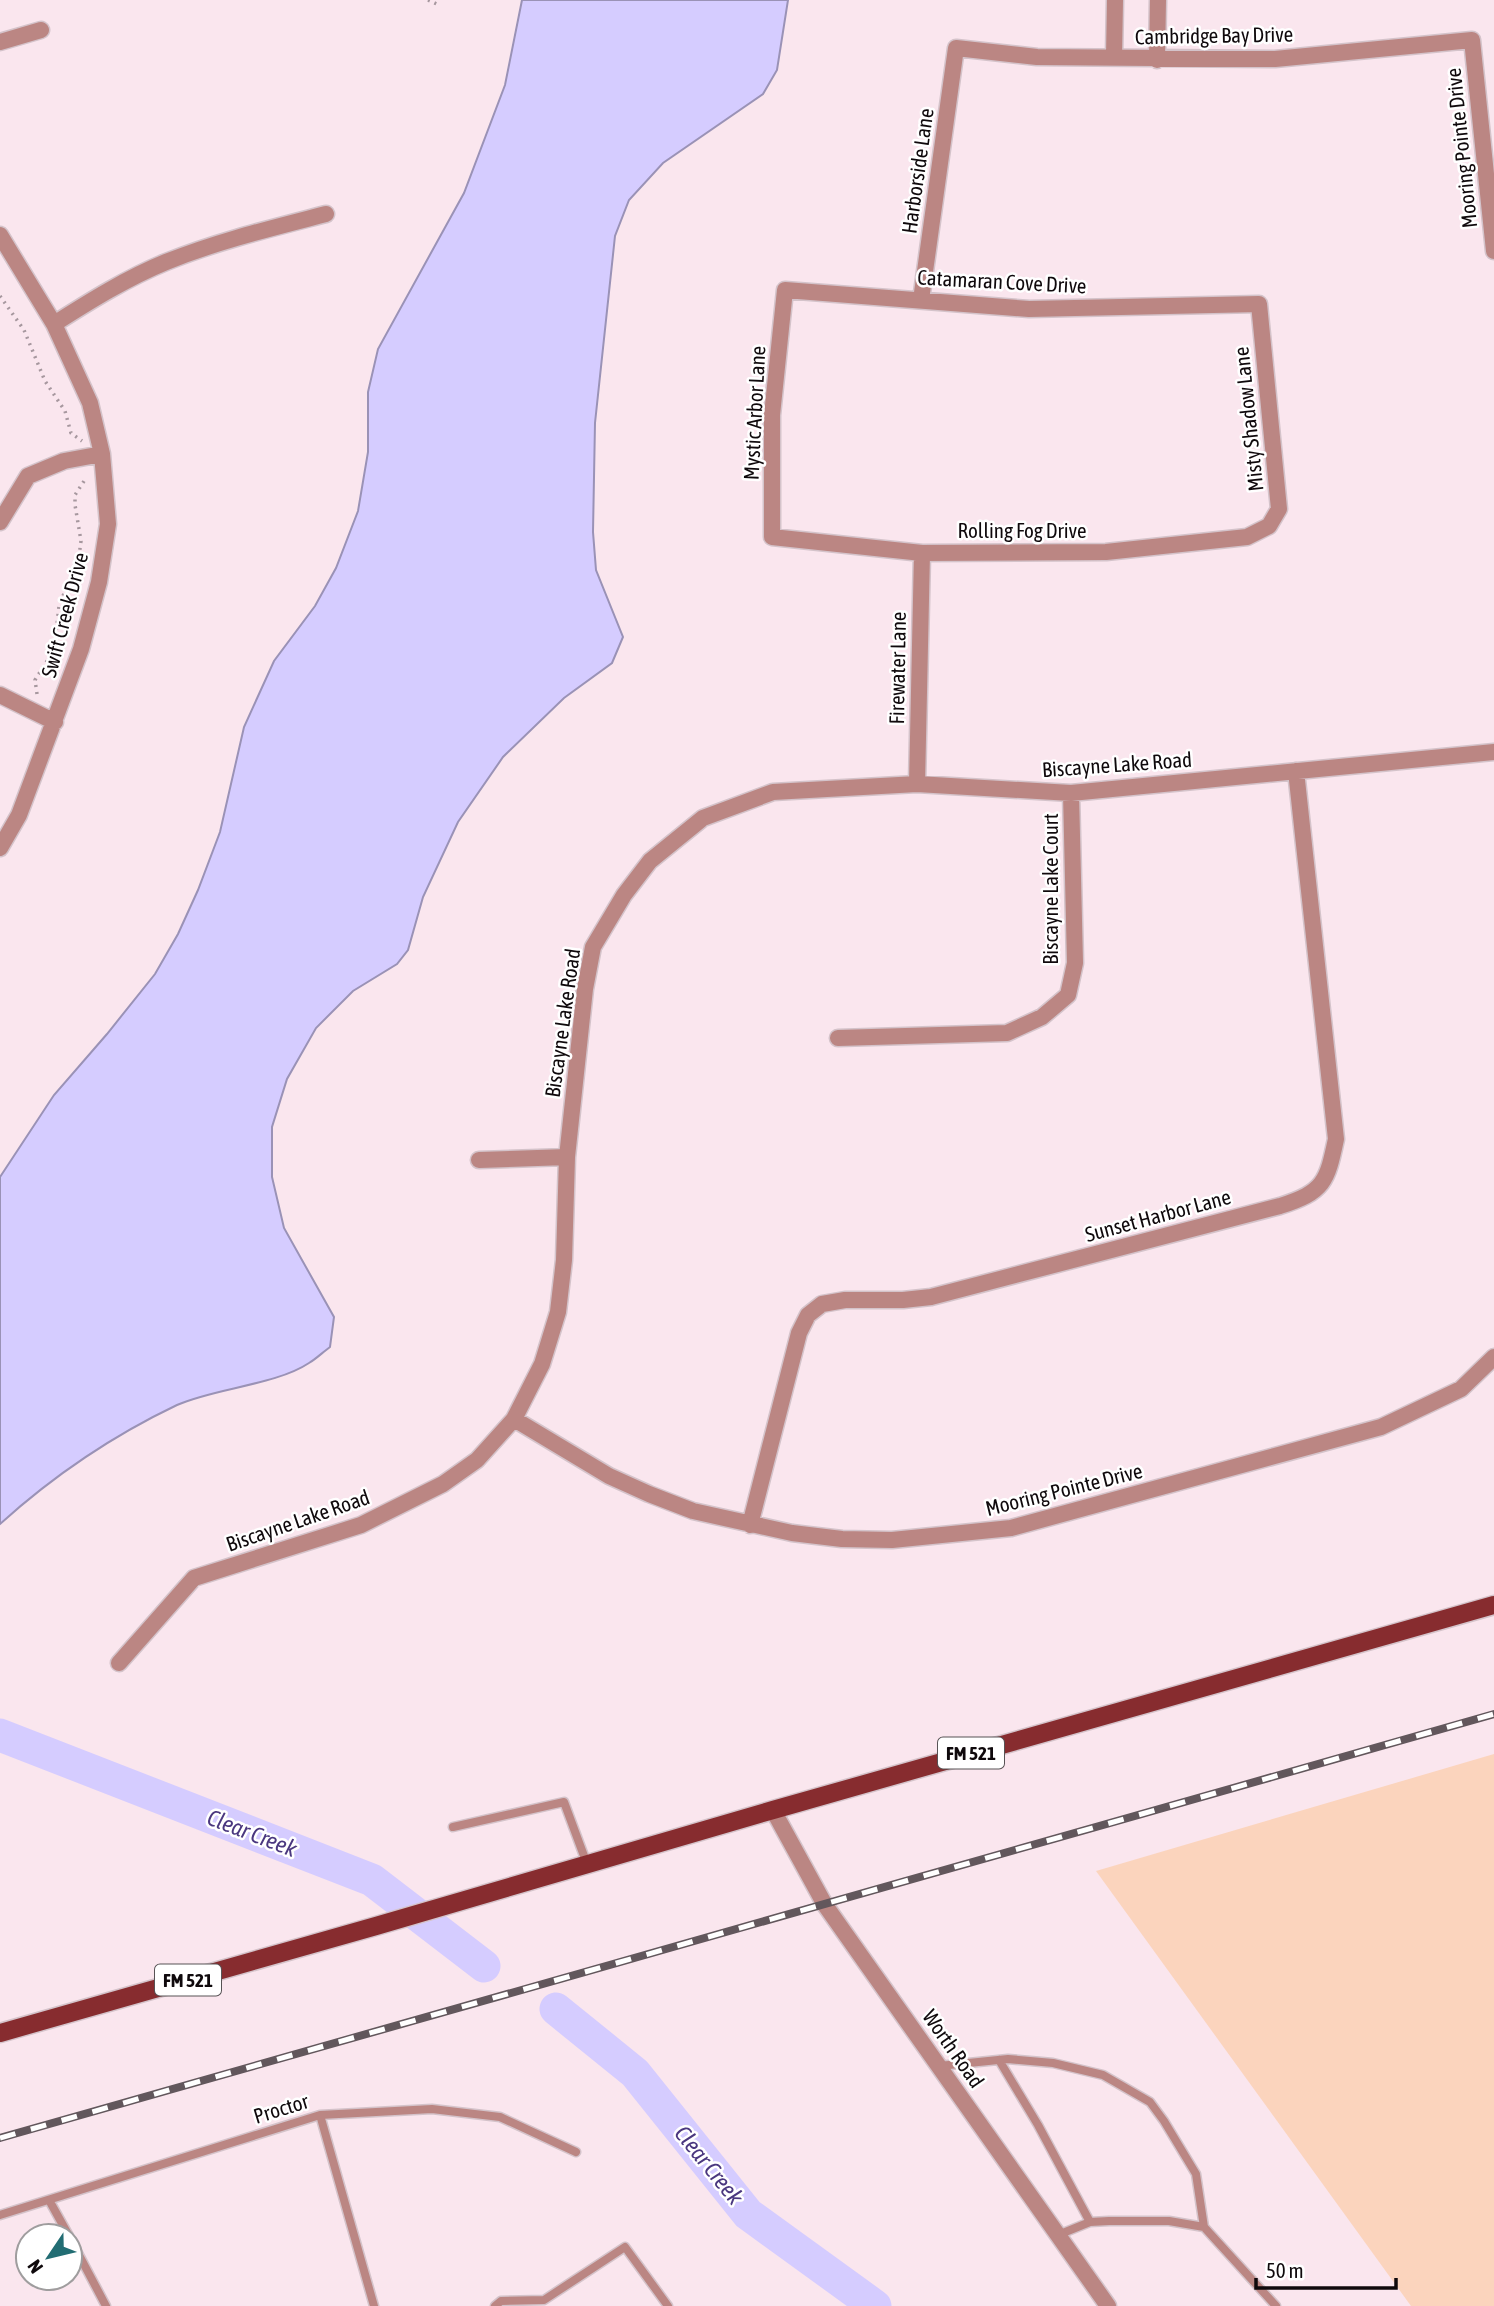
<svg xmlns="http://www.w3.org/2000/svg" width="1494" height="2306" viewBox="0 0 1494 2306" font-family="'Asap Condensed',sans-serif">
  <style>
    .green { fill: #fbd4bd }
    .water { fill: #d5ccff; stroke: #9a92b6; stroke-width: 2 }
    .lines { fill: none; stroke-linecap: round; stroke-linejoin: round }
    .river { stroke: #d5ccff; stroke-width: 33 }
    .service-casing { stroke: #d4c3ca; stroke-width: 11 }
    .minor-casing { stroke: #d4c3ca; stroke-width: 19 }
    .primary-casing { stroke: #d4c3ca; stroke-width: 21 }
    .path { stroke: #a6979e; stroke-width: 3.5; stroke-dasharray: 2 5; stroke-linecap: butt }
    .service { stroke: #bb8683; stroke-width: 8 }
    .minor { stroke: #bb8683; stroke-width: 16 }
    .primary { stroke: #872c2f; stroke-width: 18 }
    .rail-casing { stroke: #62575c; stroke-width: 8 }
    .rail { stroke: #fff; stroke-width: 5; stroke-dasharray: 16; stroke-linecap: butt }
    .labels { text-anchor: middle; stroke-width: 5; stroke-linejoin: round; paint-order: stroke }
    .shield { fill: #fff; stroke: #575355; stroke-width: 2 }
    .shield-label { font-size: 19px; font-weight: bold; fill: #0f090c }
    .street-label { font-size: 21px; fill: #0f090c; stroke: #fff }
    .water-label { font-size: 23px; font-style: italic; fill: #4a377f; stroke: #fff }
  </style>
  <rect width="100%" height="100%" fill="#fae6ee"/>
  <path class="green" d="M1494 1754V2306H1411L1096 1871Z"/>
  <path class="water" d="M522 0H788L777 70 763 94 663 163 629 200 615 236 595 423 593 532 596 570 623 637 612 663 564 698 503 757 458 822 423 897 408 950 397 964 353 991 316 1028 287 1079 272 1127V1177L284 1228 334 1317 330 1347C323 1352 316 1359 309 1363 276 1385 215 1388 177 1405 114 1435 52 1477 0 1524V1177L54 1095 107 1034 155 974 178 934 198 890 220 832 244 727 274 661 315 606 336 568 358 511 368 452V392L378 349 464 193 505 85Z"/>
  <g class="lines">
    <path class="river" d="M0 1735 372 1880 484 1966
      M556 2009 635 2073 748 2214 875 2306"/>
    <defs>
      <path id="service" d="M453 1827 564 1802 587 1864
        M999 2060 1038 2125 1090 2222
        M939 2066 1008 2059 1053 2063 1103 2075 1150 2102 1164 2121 1196 2174 1204 2227
        M320 2115 374 2306
        M49 2200 69 2236
        M0 2215 320 2115 432 2109 500 2117 576 2152
        M1058 2235 1090 2222 1109 2221H1169L1204 2227 1276 2306
        M70 2238 106 2306
        M495 2306 501 2301 544 2300 625 2247 668 2306"/>
      <path id="minor" d="M0 42 41 30
        M1114 57 1115 0
        M1157 60 1158 0
        M0 235 54 324 90 403 102 454 108 524 99 582 81 649 19 815 0 848
        M785 290 1029 309 1259 304 1279 509 1269 526 1247 537 1106 552 922 553 772 537V415Z
        M921 300 956 48 1037 57 1275 59 1472 40 1494 251
        M54 324C90 301 127 278 166 262 218 241 272 228 326 214
        M0 522 28 476 64 461 102 454
        M0 695 55 722
        M917 784 922 553
        M838 1038 1007 1033 1042 1017 1068 995 1075 963 1071 793
        M479 1160 567 1157
        M514 1419 609 1476 649 1494 693 1511 792 1533 842 1539 892 1540 1011 1528 1381 1427 1461 1389 1494 1357
        M750 1525 799 1333 808 1315 822 1304 845 1300H903L931 1297 1280 1206C1324 1192 1327 1182 1336 1139L1296 771
        M119 1663 194 1578 361 1525 443 1484 477 1460 514 1419 542 1364 558 1312 564 1260 567 1157 585 989 593 947 624 895 650 861 703 818 773 792 917 784 1071 793 1494 752
        M773 1810 825 1905 1108 2306"/>
      <path id="primary" d="M0 2033 376 1926 773 1810 1494 1605"/>
    </defs>
    <use href="#service" class="service-casing"/>
    <use href="#minor" class="minor-casing"/>
    <use href="#primary" class="primary-casing"/>
    <path class="path" d="M428 0 439 5
      M0 296 24 330 45 381 65 411 71 433 82 441
      M37 694 35 680 54 650 59 606 79 556 81 541 75 505V495L86 478"/>
    <use href="#service" class="service"/>
    <use href="#minor" class="minor"/>
    <use href="#primary" class="primary"/>
    <defs>
      <path id="rail" d="M0 2138 1494 1714"/>
    </defs>
    <use href="#rail" class="rail-casing"/>
    <use href="#rail" class="rail"/>
  </g>
  <g class="labels">
    <g class="shield">
      <rect x="938" y="1737.5" width="66" height="31" rx="5"/>
      <rect x="155" y="1964.5" width="66" height="31" rx="5"/>
    </g>
    <g class="shield-label">
      <text x="971" y="1760">FM 521</text>
      <text x="188" y="1987">FM 521</text>
    </g>
    <g class="street-label">
      <text transform="translate(1214 36) rotate(-1)" y="7">Cambridge Bay Drive</text>
      <text transform="translate(1462 148) rotate(-96)" y="7">Mooring Pointe Drive</text>
      <text transform="translate(918 171) rotate(-82)" y="7">Harborside Lane</text>
      <text transform="translate(1002 282) rotate(3)" y="7">Catamaran Cove Drive</text>
      <text transform="translate(755 413) rotate(-87)" y="7">Mystic Arbor Lane</text>
      <text transform="translate(1249 419) rotate(-96)" y="7">Misty Shadow Lane</text>
      <text x="1022" y="538">Rolling Fog Drive</text>
      <text transform="translate(65 615) rotate(-75)" y="7">Swift Creek Drive</text>
      <text transform="translate(898 668) rotate(-89)" y="7">Firewater Lane</text>
      <text transform="translate(1117 765) rotate(-4)" y="7">Biscayne Lake Road</text>
      <text transform="translate(1051 889) rotate(-90)" y="7">Biscayne Lake Court</text>
      <text transform="translate(563 1023) rotate(-82)" y="7">Biscayne Lake Road</text>
      <text transform="translate(1158 1216) rotate(-15)" y="7">Sunset Harbor Lane</text>
      <text transform="translate(1064 1490) rotate(-14)" y="7">Mooring Pointe Drive</text>
      <text transform="translate(298 1521) rotate(-19)" y="7">Biscayne Lake Road</text>
      <text transform="translate(953 2049) rotate(55)" y="7">Worth Road</text>
      <text transform="translate(281 2109) rotate(-17)" y="7">Proctor</text>
    </g>
    <g class="water-label">
      <text transform="translate(252 1833) rotate(21)" y="8">Clear Creek</text>
      <text transform="translate(709 2165) rotate(51)" y="8">Clear Creek</text>
    </g>
  </g>
  <g transform="translate(49 2257) rotate(235)"><circle r="33" fill="#ffffff" stroke="#9f9d9e" stroke-width="2"/>
  <path d="M0-5L12 26L0 18L-12 26Z" fill="#226d73"/>
  <text y="-10" font-size="19" font-weight="bold" text-anchor="middle" fill="#0f090c">N</text>
  </g>
  <path d="M1256 2278v10h140v-10" fill="none" stroke="#0f090c" stroke-width="3.5"/>
  <text x="1266" y="2278" font-size="21" fill="#0f090c" stroke="#ffffff" stroke-width="5" paint-order="stroke">50 m</text>
</svg>
